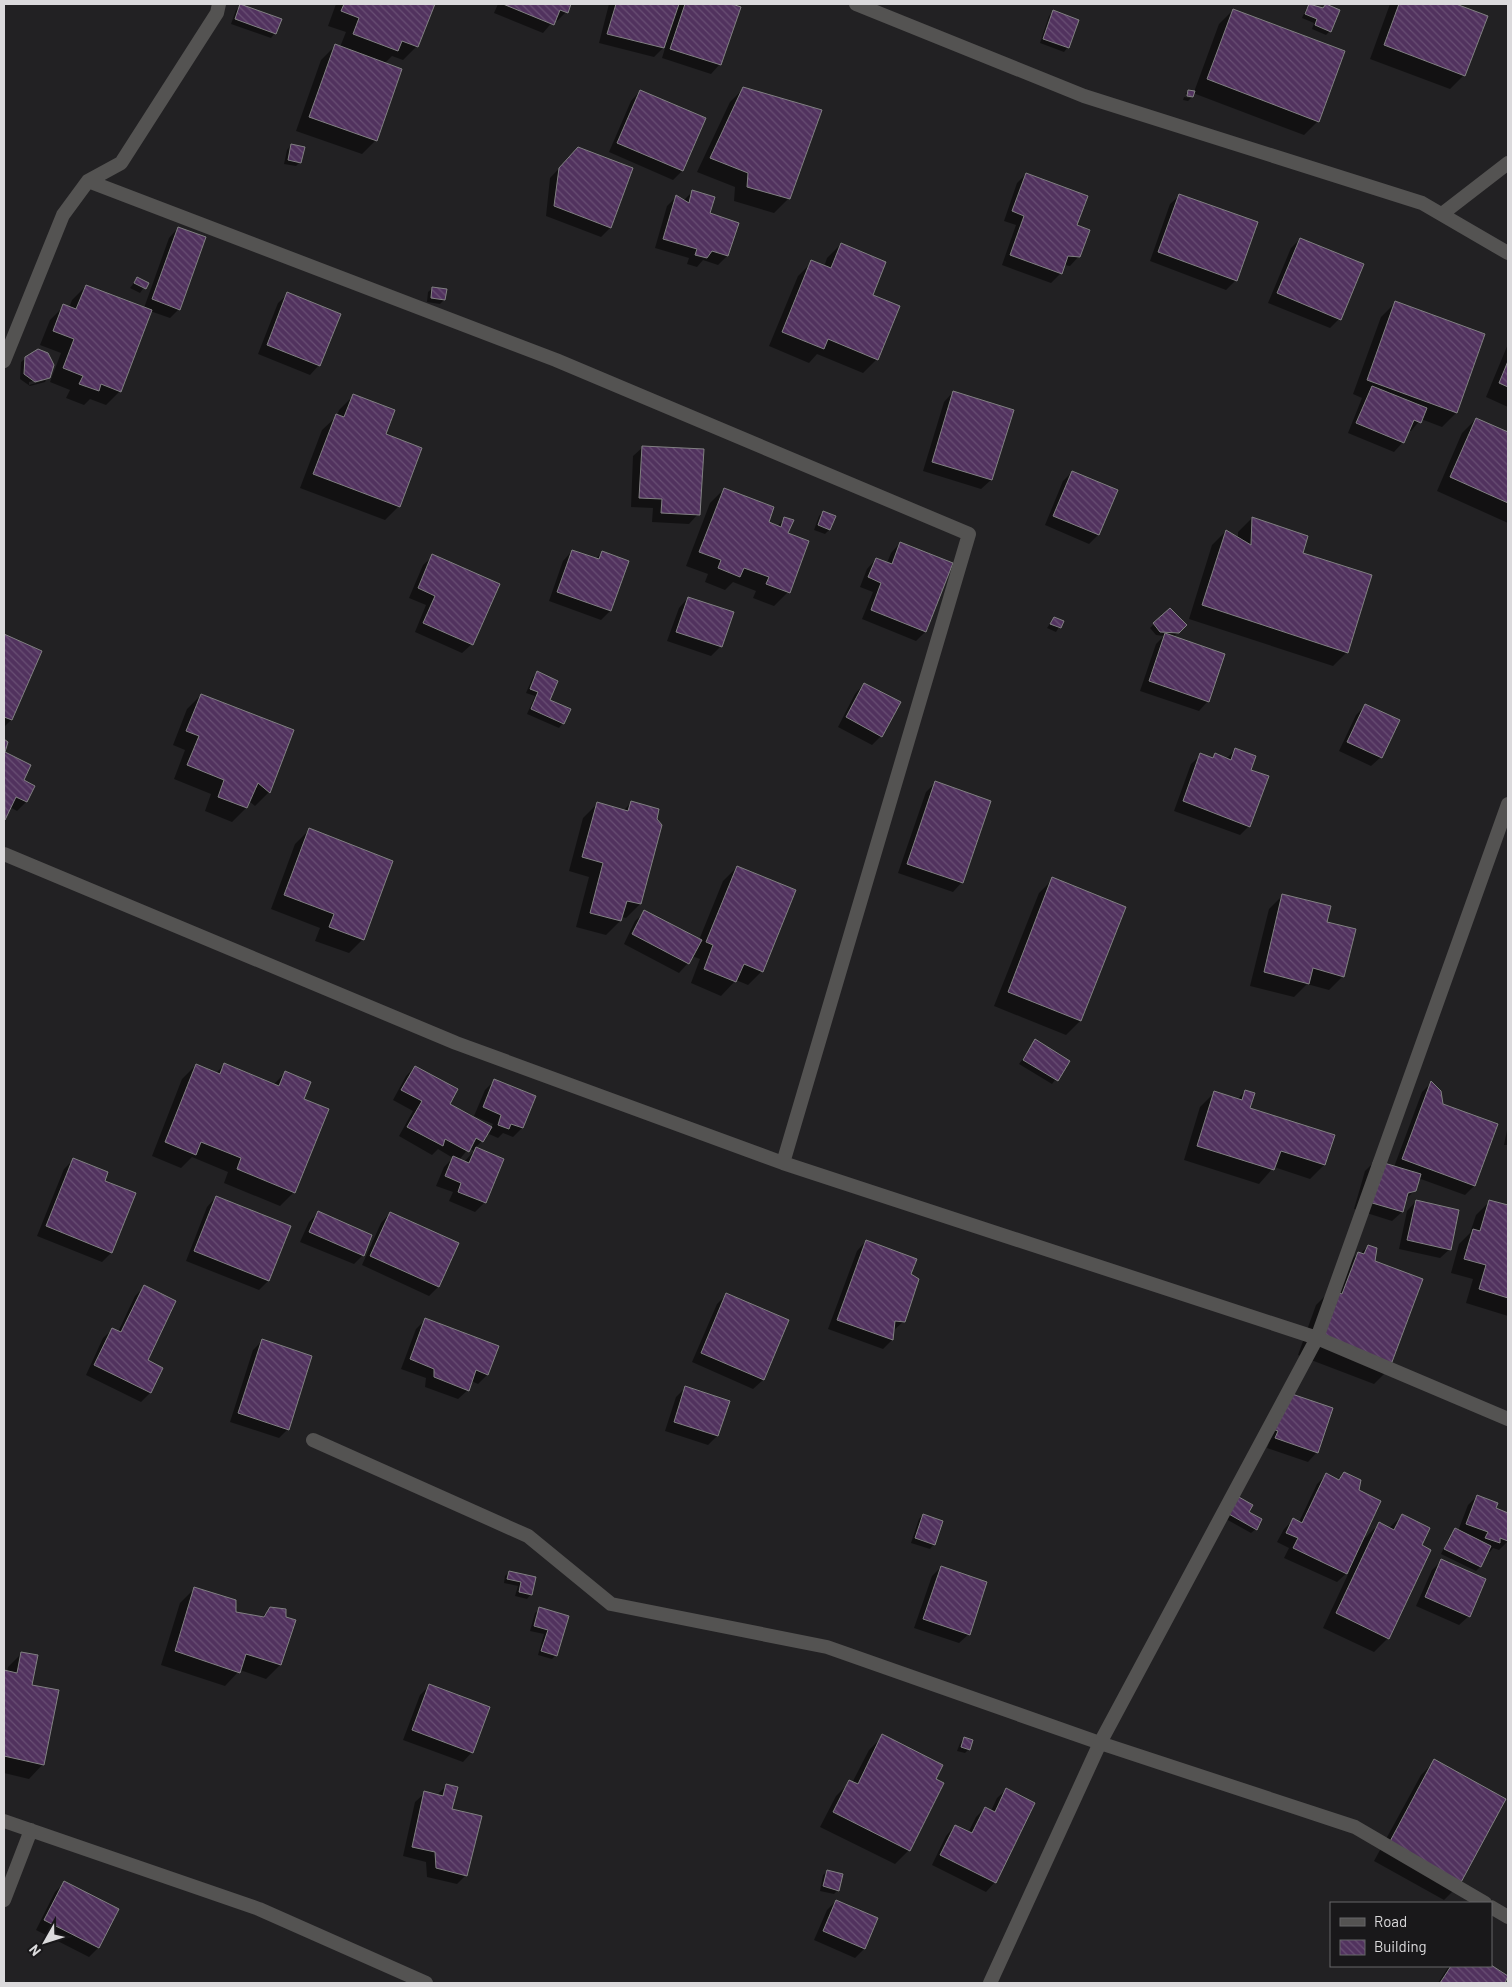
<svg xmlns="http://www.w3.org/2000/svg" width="1512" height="1987" viewBox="0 0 1512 1987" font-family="Barlow,sans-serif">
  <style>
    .shadow { fill: #0007; fill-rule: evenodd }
    .building { fill: url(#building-back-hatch); stroke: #818082 }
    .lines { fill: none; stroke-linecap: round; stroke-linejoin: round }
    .minor { stroke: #545352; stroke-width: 14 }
  </style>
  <defs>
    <pattern id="building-back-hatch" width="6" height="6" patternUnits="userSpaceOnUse" patternTransform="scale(1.25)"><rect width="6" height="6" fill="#51325e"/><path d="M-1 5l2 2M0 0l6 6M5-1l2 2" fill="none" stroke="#694f74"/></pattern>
  </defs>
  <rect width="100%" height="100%" fill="#222123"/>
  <path class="shadow" d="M336 4H434L417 46 403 60 392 56 384 64 376 140 362 154 296 131 321 60 335 46 340 47 346 32 328 26Z
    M498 4H570L566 12 557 21 554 20 543 33 494 13Z
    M609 4H729L739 7 720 64 711 74 662 58 666 45 654 57 599 43Z
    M1390 4H1453L1486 16 1464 75 1450 89 1370 59Z
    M1310 5 1322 9 1326 5 1330 31 1326 35 1312 29 1314 23 1302 18 1306 9Z
    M241 6 275 33 271 38 231 24 236 10Z
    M1233 10 1318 121 1304 135 1193 93 1191 98V95L1185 94 1189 91 1194 92 1219 24Z
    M1053 12 1068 47 1064 52 1040 43 1049 16Z
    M744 88 820 110 788 199 774 213 734 201 735 187 697 172 730 102Z
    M640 91 682 171 673 180 609 152 631 101Z
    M1184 97 1191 98 1188 101 1183 100Z
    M291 145 300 162 296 166 284 164 287 150Z
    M569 158 610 228 601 237 546 216 550 178Z
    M1026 174 1076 226 1079 256 1070 266 1064 265 1061 273 1051 283 1002 265 1016 225 1004 221 1017 183Z
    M693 191 708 214 727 256 718 265 703 260 697 267 687 264 689 258 655 248 667 206 676 197 683 201Z
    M1180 195 1236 280 1226 290 1150 261 1170 204Z
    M178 228 179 309 170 318 150 311 120 391 106 405 90 399 84 405 66 398 70 390 50 382 61 353 40 345 50 320 64 306 69 308 72 300 86 286 144 308 169 238Z
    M1300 239 1339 319 1330 328 1268 303 1291 248Z
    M841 244 871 295 877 359 863 373 817 354 809 363 769 346 798 276 812 262 824 267 827 258Z
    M137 279 147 283 140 293 130 288Z
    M433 288 444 300 440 304 427 302 428 292Z
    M288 294 319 365 310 375 258 354 278 303Z
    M1395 303 1484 334 1456 413 1442 427 1421 419 1411 431 1408 430 1403 442 1394 452 1348 433 1362 398 1353 394 1381 317Z
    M1508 344V407L1486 397Z
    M26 358 49 377 29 382V385L46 380 45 382 30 386 20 379 21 362Z
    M953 392 991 480 981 489 923 471 944 402Z
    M353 396 385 435 399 506 385 520 300 488 322 430 337 416 339 410Z
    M1476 419 1508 434V523L1437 491 1462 433Z
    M643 447 698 514 689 524 652 522 653 508 631 507 633 456Z
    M1072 472 1098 535 1089 544 1045 525 1063 481Z
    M724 489 767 523 776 527 785 519 788 592 774 606 753 598 756 591 733 582 725 590 705 582 708 574 686 566 710 503Z
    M823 512 829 530 825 534 814 530 819 516Z
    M1252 518 1307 536 1301 553 1347 652 1333 666 1189 619 1212 545 1226 531 1238 538V532Z
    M900 543 925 632 916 641 862 619 873 592 860 587 867 569 876 559 887 563 891 553Z
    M572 551 595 559 602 553 610 611 601 620 549 601 563 561Z
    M433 556 472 644 462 653 415 632 426 605 409 598 423 565Z
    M688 598 721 646 711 656 667 641 679 608Z
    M1054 618 1062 622 1056 632 1047 628Z
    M1154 624 1185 625 1173 637 1208 701 1199 711 1140 691 1156 644 1164 636 1156 635 1150 628Z
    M4 635 40 651 11 720 4 727Z
    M538 673 549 701 563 723 559 728 527 714 535 696 526 693 533 677Z
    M864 684 881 736 872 745 838 727 855 694Z
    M201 695 269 792 255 806 249 801 246 808 232 822 205 811 211 794 174 779 185 750 173 745 187 709Z
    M1366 705 1381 757 1371 766 1339 751 1356 715Z
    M4 741 6 742 4 753 30 766 22 781 34 786 26 802 17 811 10 807 4 819Z
    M1235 750 1249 771V826L1240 835 1174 811 1191 764 1201 755 1211 758 1215 755 1226 759Z
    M935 783 962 882 953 892 898 873 926 792Z
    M631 803 640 904 626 918 621 917 620 921 606 935 576 927 589 877 569 871 583 818 597 804 623 811Z
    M309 830 363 939 349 953 315 941 320 928 271 909 295 844Z
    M737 867 762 971 748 985 736 980 721 996 691 983 700 959 692 956 688 963 679 973 624 944 635 921 645 912 699 940 723 881Z
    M1053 879 1124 908 1080 1021 1066 1035 994 1006 1039 893Z
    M1283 895 1325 923 1343 976 1329 990 1307 984 1294 997 1250 986 1269 909Z
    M1036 1041 1069 1061 1052 1084 1019 1064Z
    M196 1065 216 1073 224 1065 273 1085 285 1073 302 1099 294 1192 280 1206 224 1183 228 1172 192 1157 181 1168 152 1156 182 1079Z
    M415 1067 449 1105 491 1128 493 1124 474 1116 485 1090 494 1081 534 1097 522 1128 513 1137 503 1133 498 1138 489 1134 491 1129H489L482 1141 475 1148 502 1160 485 1202 475 1212 449 1201 453 1192 436 1186 444 1167 453 1158 438 1149 432 1155 399 1136 413 1111 393 1100 406 1076ZM469 1148 474 1151 464 1162 459 1160Z
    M1431 1083 1442 1105 1496 1125 1474 1186 1465 1195 1418 1178 1415 1190 1405 1200 1402 1212 1392 1221 1354 1209 1365 1171 1374 1162 1394 1167 1422 1092Z
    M1245 1091 1249 1109 1324 1165 1310 1179 1274 1167 1259 1184 1184 1160 1200 1107 1214 1093 1237 1100Z
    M1508 1125V1145H1504Z
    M73 1160 103 1182 111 1253 102 1262 37 1236 64 1169Z
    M216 1197 268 1281 259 1290 186 1261 207 1207Z
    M1416 1201 1450 1249 1440 1258 1399 1249 1407 1211Z
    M1490 1201 1508 1207V1316L1466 1303 1473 1279 1451 1273 1459 1244 1470 1233 1476 1215Z
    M318 1213 363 1255 354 1264 300 1242 309 1222Z
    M390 1213 438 1287 429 1296 362 1265 381 1223Z
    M866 1241 910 1275 904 1321 893 1331 892 1340 883 1349 828 1329 857 1251Z
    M1368 1246 1374 1262 1388 1370 1374 1384 1298 1355 1316 1305 1330 1291 1344 1267 1358 1253 1360 1254Z
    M144 1287 146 1360 161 1369 150 1393 141 1402 86 1375 103 1338 113 1329 118 1332 135 1296Z
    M726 1295 788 1321 763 1380 753 1389 692 1362 717 1304Z
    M425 1320 498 1347 487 1375 478 1384 471 1381 468 1390 458 1399 425 1387 426 1378 401 1369 416 1329Z
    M262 1341 288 1429 279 1438 230 1422 253 1350Z
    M685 1388 728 1402 717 1436 708 1445 665 1431 676 1397Z
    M1332 1408 1317 1452 1308 1462 1267 1448 1270 1440 1262 1427Z
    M1344 1474 1357 1491 1361 1542 1379 1524 1389 1528 1402 1516 1420 1546 1388 1638 1374 1652 1323 1628 1350 1570 1337 1582 1284 1558 1289 1548 1277 1542 1284 1529 1293 1520 1299 1522 1317 1484 1326 1475 1337 1480Z
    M1477 1496 1494 1509 1508 1514V1541L1499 1550 1493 1548 1490 1552 1487 1551 1480 1567 1476 1571 1441 1554 1451 1534 1455 1529 1458 1531 1468 1505Z
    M1248 1512 1256 1529 1251 1533 1217 1514Z
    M923 1515 934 1544 930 1549 911 1543 919 1519Z
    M1441 1561 1469 1616 1459 1625 1416 1606 1432 1570Z
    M941 1567 969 1634 959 1643 914 1628 932 1576Z
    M509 1572 535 1578 531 1594 527 1599 515 1596 518 1586 504 1583 505 1576Z
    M194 1589 235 1613 261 1618 271 1608 285 1618 294 1621 280 1665 266 1679 240 1670 225 1686 161 1665 180 1603Z
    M540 1609 567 1617 556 1655 552 1659 538 1655 544 1634 530 1631 535 1613Z
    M22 1653 30 1686 43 1764 29 1779 4 1773V1671L7 1672 8 1667Z
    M429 1686 472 1752 463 1762 403 1740 420 1695Z
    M883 1736 909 1850 895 1864 820 1827 836 1796 850 1782 852 1783 869 1750Z
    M964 1738 969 1749 965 1753 957 1751 960 1743Z
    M1435 1761 1458 1886 1444 1900 1374 1861 1421 1775Z
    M446 1786 466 1875 457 1884 427 1877 426 1862 403 1856 415 1802 425 1793 437 1795Z
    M1007 1789 995 1882 986 1892 932 1865 946 1836 955 1826 968 1833 976 1817 985 1808 991 1811 997 1798Z
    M828 1871 838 1890 834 1894 820 1891 823 1875Z
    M65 1882 117 1910 98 1948 89 1957 36 1930 55 1892Z
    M836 1901 877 1919 864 1949 855 1958 814 1940 827 1910Z
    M1449 1966H1490L1508 1977 1504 1983H1438Z"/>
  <path class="building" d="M240 4 282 19 276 34 235 19Z
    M344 4H435L418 47 402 41 398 51 353 34 359 18 341 11Z
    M503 4H571L568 13 560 10 554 25Z
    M616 4H679L664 48 607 34Z
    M685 4H732L741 7 721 65 670 49Z
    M1309 4 1323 8 1326 4 1340 10 1331 32 1315 25 1317 19 1305 14Z
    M1399 4H1456L1488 16 1465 76 1384 45Z
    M1233 9 1345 51 1319 122 1207 79Z
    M1053 10 1079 20 1069 48 1043 39Z
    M335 44 402 69 377 141 309 117Z
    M743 87 822 110 790 199 747 187 748 173 710 158Z
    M640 90 706 118 683 171 617 143Z
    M1188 90 1195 91 1193 97 1187 96Z
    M291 144 305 147 301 163 288 160Z
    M578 147 633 168 611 228 554 206 559 168Z
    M1026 173 1088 196 1077 225 1090 230 1080 257 1068 256 1062 274 1010 255 1024 216 1012 211Z
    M692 190 715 197 710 213 739 223 728 256 712 251 707 258 695 255 697 249 663 239 676 195 689 203Z
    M1179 194 1258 222 1237 281 1158 252Z
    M178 227 206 237 180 310 152 299Z
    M1300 238 1364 264 1341 320 1277 293Z
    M841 243 886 262 873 295 900 306 878 360 828 339 824 349 782 332 811 260 831 268Z
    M137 277 149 283 146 289 134 283Z
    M86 285 152 310 121 392 101 384 99 391 79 384 83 376 63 368 74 339 53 331 63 304 76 309Z
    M432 287 447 289 445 300 431 298Z
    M287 292 341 314 320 366 267 345Z
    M1395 301 1485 334 1457 413 1367 380Z
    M38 349 48 353 54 365 50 378 35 382 24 374 25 357Z
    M1508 361V387L1499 383Z
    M1372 386 1427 408 1421 423 1414 420 1404 443 1356 423Z
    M953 391 1014 410 992 480 932 462Z
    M353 394 395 410 386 434 422 448 400 507 313 474 336 414 344 417Z
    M1476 418 1508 432V503L1450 477Z
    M642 446 704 449 700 515 661 513 662 499 639 498Z
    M1072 471 1118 490 1099 535 1053 516Z
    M724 488 774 507 769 522 781 527 784 517 794 520 788 533 809 541 790 593 766 584 769 577 744 568 740 577 718 568 721 560 699 552Z
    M823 511 836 516 830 530 818 525Z
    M1252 517 1308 536 1303 553 1372 575 1348 653 1202 605 1226 530 1251 545Z
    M900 542 953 563 926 632 871 610 881 583 868 577 876 558 892 564Z
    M572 550 599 559 602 551 629 561 611 611 557 592Z
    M432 554 500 584 473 645 423 623 435 596 418 588Z
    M688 597 734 612 722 647 676 632Z
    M1170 608 1187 625 1179 633 1160 632 1153 623Z
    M1054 617 1064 621 1061 628 1050 624Z
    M1165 633 1225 654 1209 702 1149 681Z
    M4 634 42 651 12 720 4 717Z
    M537 671 558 681 550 700 571 709 564 724 531 709 538 692 530 689Z
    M864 683 901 702 882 737 846 717Z
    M201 694 294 730 270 793 258 783 247 808 218 797 224 780 187 765 199 736 186 731Z
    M1365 704 1400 720 1382 758 1347 742Z
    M4 739 8 742 5 752 31 765 24 780 35 786 27 802 16 797 5 820Z
    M1235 748 1256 756 1251 770 1269 776 1250 827 1183 801 1200 753 1213 758 1215 753 1231 760Z
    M935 781 991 801 963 883 907 864Z
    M631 801 659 809 657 819 662 825 641 904 627 901 621 921 590 913 603 863 582 857 597 802 628 811Z
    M309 828 393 861 364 940 329 927 334 914 284 895Z
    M737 866 796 890 763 972 744 964 736 982 704 969 713 945 706 942Z
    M1052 877 1126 907 1081 1021 1008 992Z
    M1282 894 1331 906 1327 922 1356 929 1344 977 1313 968 1309 984 1264 972Z
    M644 910 702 940 689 964 632 934Z
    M1035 1039 1070 1061 1058 1081 1023 1060Z
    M224 1063 279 1086 285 1071 311 1082 304 1099 329 1109 295 1193 237 1169 241 1158 201 1142 196 1155 165 1142 196 1064 220 1074Z
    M415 1066 458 1089 450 1104 492 1127 483 1142 476 1138 469 1152 445 1139 443 1146 407 1127 422 1101 401 1090Z
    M494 1079 536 1096 523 1128 511 1124 509 1129 498 1125 501 1115 483 1107Z
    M1431 1081 1441 1091 1443 1104 1498 1124 1475 1186 1402 1159Z
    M1245 1090 1255 1093 1250 1108 1335 1135 1325 1165 1281 1151 1274 1170 1197 1146 1214 1091 1242 1100Z
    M476 1147 504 1159 486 1203 458 1192 461 1183 445 1176 453 1156 469 1163Z
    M73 1158 108 1172 105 1181 136 1193 112 1253 46 1226Z
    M1374 1160 1421 1174 1416 1191 1408 1193 1403 1212 1362 1200Z
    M216 1196 291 1226 269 1281 194 1251Z
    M1416 1200 1459 1210 1451 1250 1407 1240Z
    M1489 1200 1508 1205V1298L1479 1289 1486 1265 1464 1259 1473 1229 1480 1231Z
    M318 1211 372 1235 364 1256 309 1232Z
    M390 1212 459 1243 439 1287 370 1256Z
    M866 1240 917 1259 911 1274 919 1279 905 1322 895 1321 893 1340 837 1320Z
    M1368 1245 1377 1248 1375 1261 1423 1279 1389 1370 1311 1341 1330 1290 1342 1294 1358 1252 1364 1254Z
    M144 1285 176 1301 148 1360 163 1368 151 1393 94 1365 112 1328 121 1332Z
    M726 1293 789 1320 764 1380 701 1353Z
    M425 1318 499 1346 488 1375 476 1370 469 1391 434 1377V1369L410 1359Z
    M262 1339 312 1356 289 1430 238 1413Z
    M685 1386 730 1401 718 1436 674 1422Z
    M1289 1393 1333 1408 1318 1453 1275 1438 1278 1431 1268 1427Z
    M1344 1472 1361 1480 1359 1490 1381 1501 1347 1574 1293 1548 1298 1538 1286 1533 1293 1518 1302 1523 1326 1473 1339 1480Z
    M1230 1492 1253 1505 1249 1512 1262 1519 1257 1530 1220 1509Z
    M1477 1495 1498 1503 1496 1508 1508 1513V1541L1500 1538V1543L1485 1538 1488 1532 1466 1524Z
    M923 1514 943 1521 935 1545 915 1538Z
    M1402 1514 1430 1528 1422 1545 1431 1550 1389 1639 1336 1613 1379 1522 1394 1530Z
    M1455 1528 1491 1546 1481 1567 1444 1549Z
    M1441 1559 1486 1579 1470 1617 1425 1597Z
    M941 1566 987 1582 970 1635 923 1619Z
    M509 1571 536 1577 532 1595 519 1592 521 1582 507 1579Z
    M194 1587 236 1600V1612L264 1617 270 1607 286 1609V1617L296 1620 281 1665 246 1654 240 1673 175 1651Z
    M539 1607 569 1616 557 1656 541 1651 548 1630 534 1626Z
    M21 1652 38 1655 32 1685 59 1690 44 1765 4 1756V1670L17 1673Z
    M429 1684 490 1707 473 1753 412 1730Z
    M882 1734 943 1765 936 1779 944 1783 910 1851 833 1812 849 1780 858 1784Z
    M964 1737 973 1740 970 1750 961 1747Z
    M1434 1759 1506 1799 1459 1886 1387 1847Z
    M446 1784 458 1787 452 1809 482 1816 467 1876 436 1868 435 1852 412 1847 424 1791 443 1796Z
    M1006 1788 1035 1803 996 1883 940 1855 955 1825 972 1833 985 1807 995 1812Z
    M827 1870 843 1874 839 1891 823 1886Z
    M64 1881 119 1909 99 1948 44 1920Z
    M836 1900 878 1918 865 1949 823 1931Z
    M1491 1965 1508 1976 1505 1983H1440L1451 1966Z"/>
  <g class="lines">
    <path class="minor" d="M856 4 1084 96 1422 203 1508 253
      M88 181 556 360 969 534 783 1163
      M1442 214 1508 163
      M4 361 63 215 88 181 121 163 217 13 219 4
      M4 854 456 1043 783 1163 1317 1338 1508 1419
      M313 1440 528 1536 611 1604 827 1647 1100 1743 1355 1827 1485 1903
      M4 1821 259 1909 426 1983
      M4 1900 31 1830
      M1491 1907 1508 1917
      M990 1983 1100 1743 1317 1338 1508 804"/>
  </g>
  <rect width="1512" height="1987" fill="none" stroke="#dbdadc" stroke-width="10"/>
  <rect x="1330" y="1902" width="162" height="65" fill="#19181a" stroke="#676668"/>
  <rect x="1340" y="1918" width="25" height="8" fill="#545352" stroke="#676668"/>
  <text x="1374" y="1927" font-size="15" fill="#dbdadc">Road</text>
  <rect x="1340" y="1940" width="25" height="15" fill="url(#building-back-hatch)" stroke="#676668"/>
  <text x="1374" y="1952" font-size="15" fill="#dbdadc">Building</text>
  <g transform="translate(45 1942) rotate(231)" stroke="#19181a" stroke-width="4" paint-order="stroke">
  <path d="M0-4L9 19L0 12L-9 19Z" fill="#dbdadc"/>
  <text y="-8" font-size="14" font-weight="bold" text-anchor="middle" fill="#dbdadc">N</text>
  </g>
</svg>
